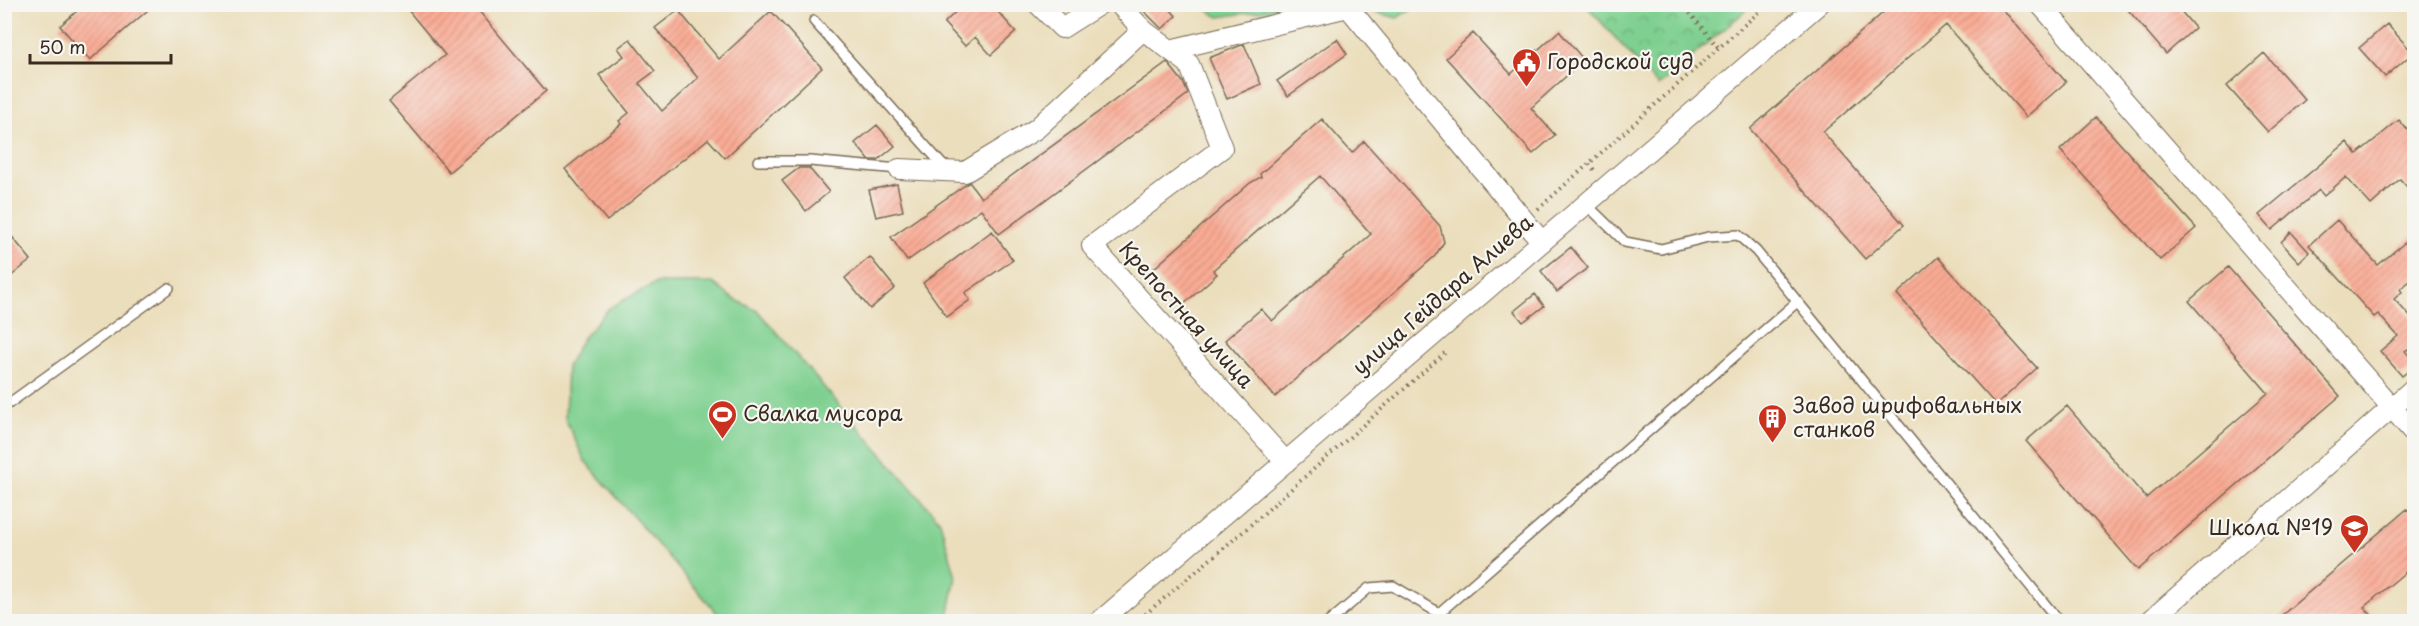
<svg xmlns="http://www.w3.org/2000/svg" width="2419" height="626" viewBox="0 0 2419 626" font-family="'Playpen Sans',sans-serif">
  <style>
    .park { fill: url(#park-crowns); stroke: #5d7d57; stroke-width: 1.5 }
    .garden { fill: #7fd090; stroke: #5d7d57; stroke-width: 1.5 }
    .building { fill: url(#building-hatch) }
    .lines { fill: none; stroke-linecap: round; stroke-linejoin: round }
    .service-casing { stroke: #796955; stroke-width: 12 }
    .minor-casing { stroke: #796955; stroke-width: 22 }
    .path { stroke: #796955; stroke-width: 4; stroke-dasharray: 1.5 4.5; stroke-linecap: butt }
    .service { stroke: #fff; stroke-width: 9 }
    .minor { stroke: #fff; stroke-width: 20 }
    .labels { text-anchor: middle; stroke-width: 4.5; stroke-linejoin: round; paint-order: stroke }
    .poi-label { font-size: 21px; fill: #3b2a1e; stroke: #f6f6f2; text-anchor: start }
    .street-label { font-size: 21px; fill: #3b2a1e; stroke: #f6f6f2 }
  </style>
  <defs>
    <pattern id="park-crowns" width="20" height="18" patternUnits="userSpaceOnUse" patternTransform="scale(1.5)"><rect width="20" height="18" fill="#7fd090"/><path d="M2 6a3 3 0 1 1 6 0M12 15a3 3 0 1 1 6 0" fill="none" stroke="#69a975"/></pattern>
    <pattern id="building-hatch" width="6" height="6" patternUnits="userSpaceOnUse" patternTransform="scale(1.5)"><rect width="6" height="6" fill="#f9ab94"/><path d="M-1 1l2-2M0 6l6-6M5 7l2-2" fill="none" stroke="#d6937f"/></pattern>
  </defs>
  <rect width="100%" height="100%" fill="#f6f6f2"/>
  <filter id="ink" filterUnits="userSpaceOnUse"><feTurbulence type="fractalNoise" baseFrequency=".0167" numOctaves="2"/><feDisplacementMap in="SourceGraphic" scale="12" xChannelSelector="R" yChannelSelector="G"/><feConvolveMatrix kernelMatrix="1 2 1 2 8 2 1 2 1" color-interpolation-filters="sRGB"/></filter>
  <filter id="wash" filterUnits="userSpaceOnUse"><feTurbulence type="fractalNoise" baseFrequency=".008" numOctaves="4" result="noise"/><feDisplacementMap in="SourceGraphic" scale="24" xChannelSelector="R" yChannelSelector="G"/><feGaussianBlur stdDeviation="1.35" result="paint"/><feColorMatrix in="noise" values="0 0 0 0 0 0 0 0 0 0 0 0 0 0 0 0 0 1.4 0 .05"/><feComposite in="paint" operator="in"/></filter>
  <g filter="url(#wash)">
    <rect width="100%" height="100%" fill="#ebdebc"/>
    <path class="park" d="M1198 5H1301L1219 17Z
      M1348 5H1417L1397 18Z
      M1586 5H1752L1658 86Z"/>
    <path class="garden" d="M656 283H713L732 298 758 311 940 521 956 577 947 621H724L585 461 565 418 567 366 582 339 609 308Z"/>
    <g id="blocks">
      <path class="building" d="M85 4H155L90 60 60 26Z
        M403 4H473L546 91 449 172 389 101 445 55Z
        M964 4H991L1016 32 991 55 975 37 965 46 944 23Z
        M1137 4H1166L1176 16 1162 29Z
        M1893 4H1998L2066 82 2026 117 1946 25 1823 132 1904 225 1865 259 1750 129Z
        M2123 4H2175L2195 28 2166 54Z
        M678 10 719 59 771 11 822 68 725 158 708 139 607 221 565 169 621 124 619 121 629 113 599 75 624 56 618 48 630 39 655 71 639 83 662 111 698 78 655 28Z
        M2387 24 2413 53 2385 77 2359 48Z
        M1559 31 1584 60 1531 108 1555 135 1533 154 1446 58 1473 33 1511 74Z
        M1337 39 1347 54 1288 96 1277 81Z
        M1244 44 1261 84 1227 99 1209 58Z
        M2264 53 2305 100 2268 132 2227 86Z
        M1167 62 1183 82 1188 94 999 234 981 209 907 261 891 237 968 183H970L981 198Z
        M2096 117 2196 228 2160 260 2060 150Z
        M1322 119 1352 153 1364 141 1440 226 1444 242 1435 256 1275 397 1225 340 1261 309 1272 321 1371 234 1320 176 1213 270 1217 274 1182 306 1151 271 1250 183 1261 177 1260 174Z
        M2399 120 2415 139V196L2400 179 2371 205 2346 177 2324 196 2319 190 2272 230 2259 215 2347 142 2357 154Z
        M877 125 895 146 878 160H869L855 143Z
        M799 168H809L829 192 806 211 782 181Z
        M897 184 903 211 876 217 869 190Z
        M2337 220 2378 265 2415 234V277L2400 289 2402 292 2394 299 2415 322V356L2408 349 2405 351 2415 362V366L2402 376 2380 351 2398 336 2378 314 2374 317 2309 245Z
        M4 227 31 260 4 282Z
        M992 231 1013 260 965 293 970 300 947 317 923 283Z
        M2291 232 2309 252 2299 262 2281 242Z
        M1571 247 1588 268 1557 292 1541 271Z
        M870 257 895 288 870 309 845 278Z
        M1938 257 2037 368 1996 405 1897 294Z
        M2228 267 2340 396 2138 570 2026 441 2067 406 2146 498 2268 393 2189 301Z
        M1535 294 1544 306 1523 322 1514 311Z
        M2407 509 2415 518V564L2364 607 2377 621H2275Z"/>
    </g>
  </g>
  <g filter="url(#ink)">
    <use href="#blocks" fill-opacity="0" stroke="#796955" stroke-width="1.5"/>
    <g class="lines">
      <defs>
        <path id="service" d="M814 21 947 170
          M758 161H810L899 169
          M1586 204 1625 242 1661 249 1708 237 1738 235 1756 251 2054 615
          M4 407 169 288
          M1329 622 1369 588 1393 586 1439 613 1797 302"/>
        <path id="minor" d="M1038 4 1062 28 1100 4
          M1119 4 1143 30
          M2040 4 2414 433
          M1170 50 1348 7 1542 242
          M899 169 965 172 1036 129 1143 30 1189 64 1222 148 1092 246 1286 462
          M1099 622 1819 4
          M2149 622 2414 388"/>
      </defs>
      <use href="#service" class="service-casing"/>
      <use href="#minor" class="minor-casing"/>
      <path class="path" d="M1682 4 1719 48
        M1589 164 1597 173
        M1538 209 1768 4
        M1136 622 1245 530 1448 350"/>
      <use href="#service" class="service"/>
      <use href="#minor" class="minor"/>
    </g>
  </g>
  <defs>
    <symbol id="civic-pin" viewBox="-11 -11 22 30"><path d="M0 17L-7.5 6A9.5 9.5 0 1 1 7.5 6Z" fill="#c8321e" stroke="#f6f6f2"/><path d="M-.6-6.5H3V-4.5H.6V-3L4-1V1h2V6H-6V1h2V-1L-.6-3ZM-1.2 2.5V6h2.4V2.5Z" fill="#fff"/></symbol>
    <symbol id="stadium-pin" viewBox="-11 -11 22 30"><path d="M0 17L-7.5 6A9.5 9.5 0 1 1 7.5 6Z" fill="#c8321e" stroke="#f6f6f2"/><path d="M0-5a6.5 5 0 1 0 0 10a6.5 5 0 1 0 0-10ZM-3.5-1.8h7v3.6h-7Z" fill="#fff"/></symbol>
    <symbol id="building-pin" viewBox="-11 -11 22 30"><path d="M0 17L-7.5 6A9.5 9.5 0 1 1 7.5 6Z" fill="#c8321e" stroke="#f6f6f2"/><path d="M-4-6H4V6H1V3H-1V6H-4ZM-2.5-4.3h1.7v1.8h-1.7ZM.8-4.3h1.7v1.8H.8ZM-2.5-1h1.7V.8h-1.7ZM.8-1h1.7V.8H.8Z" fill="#fff"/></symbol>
    <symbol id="school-pin" viewBox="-11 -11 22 30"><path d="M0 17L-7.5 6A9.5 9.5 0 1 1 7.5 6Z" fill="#c8321e" stroke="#f6f6f2"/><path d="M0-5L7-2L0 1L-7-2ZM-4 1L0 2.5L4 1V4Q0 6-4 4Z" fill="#fff"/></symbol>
  </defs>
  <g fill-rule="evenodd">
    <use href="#civic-pin" x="1510" y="46" width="33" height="45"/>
    <use href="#stadium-pin" x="706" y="398" width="33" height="45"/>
    <use href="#building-pin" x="1756" y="402" width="33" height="45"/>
    <use href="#school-pin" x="2338" y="512" width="33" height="45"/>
  </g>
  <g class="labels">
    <g class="poi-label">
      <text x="1547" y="69">Городской суд</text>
      <text x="1793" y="413">Завод шрифовальных<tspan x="1793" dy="24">станков</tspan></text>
      <text x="743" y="421">Свалка мусора</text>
      <text x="2333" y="535" text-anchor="end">Школа №19</text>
    </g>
    <g class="street-label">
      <text transform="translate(1443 295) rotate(-41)" y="7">улица Гейдара Алиева</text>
      <text transform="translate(1186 315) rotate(48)" y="7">Крепостная улица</text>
    </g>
  </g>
  <rect width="2419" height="626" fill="none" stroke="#f6f6f2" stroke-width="24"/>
  <path d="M30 54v9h141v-9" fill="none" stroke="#3b2a1e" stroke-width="3"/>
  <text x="39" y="54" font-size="18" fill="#3b2a1e" stroke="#f6f6f2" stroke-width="4.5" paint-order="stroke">50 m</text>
</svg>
